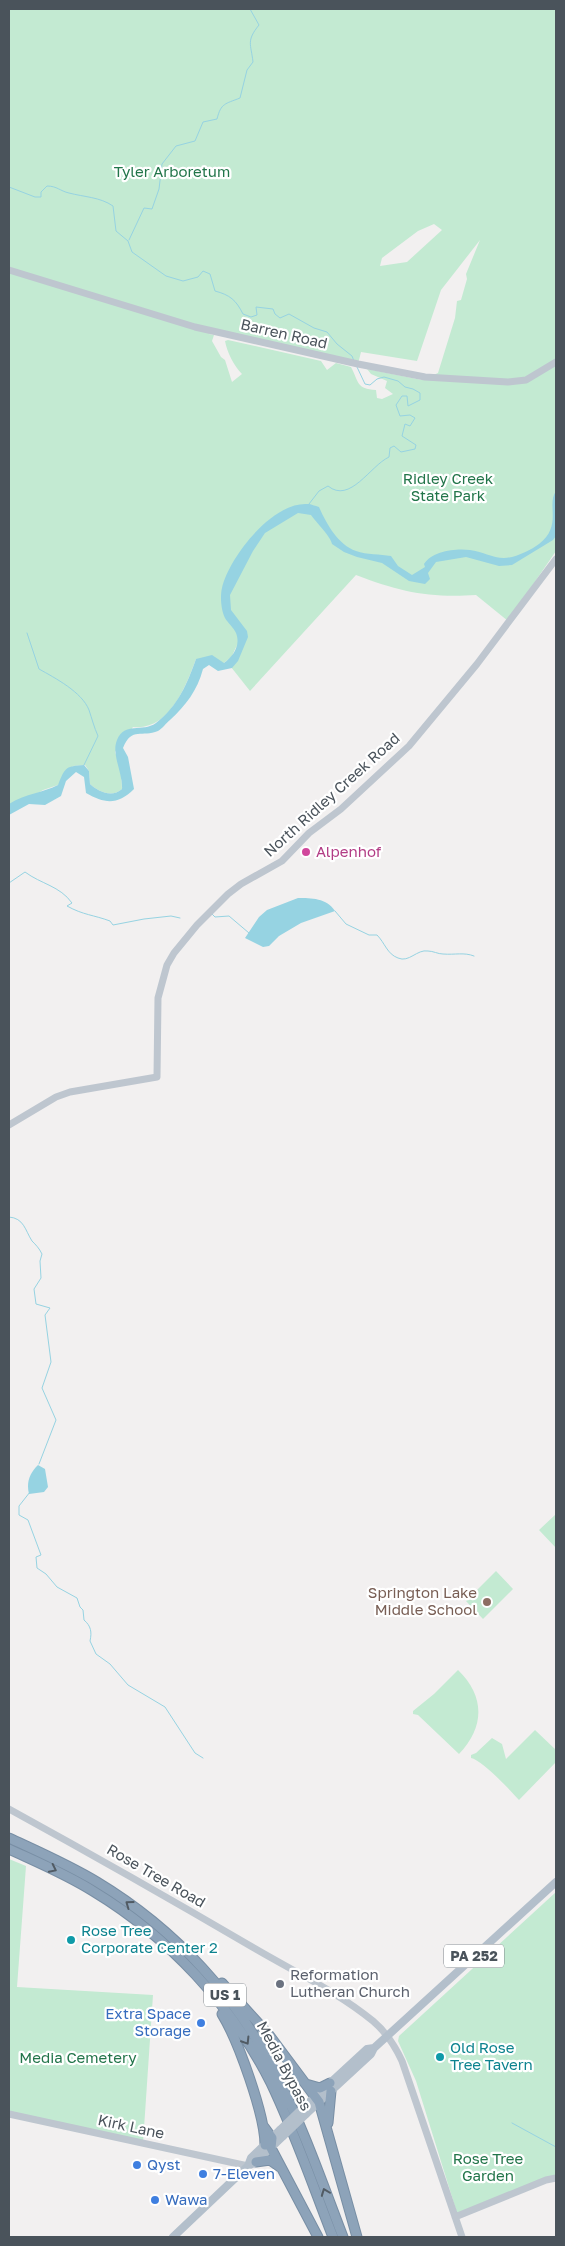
<svg xmlns="http://www.w3.org/2000/svg" width="565" height="2246" viewBox="0 0 565 2246" font-family="'Golos Text',sans-serif">
  <style>
    .green { fill: #c3ead2; fill-rule: evenodd }
    .water { fill: #96d3e2 }
    .lines { fill: none; stroke-linecap: round; stroke-linejoin: round }
    .stream { stroke: #96d3e2; stroke-width: 1 }
    .highway-casing { stroke: #788ea4; stroke-width: 11 }
    .secondary { stroke: #bec6cf; stroke-width: 7 }
    .primary { stroke: #b3bfcb; stroke-width: 8 }
    .highway { stroke: #8da3b9; stroke-width: 9 }
    .primary-bridge { stroke: #b3bfcb; stroke-width: 8 }
    .oneway { stroke: #515b64 }
    .hotel-dot { fill: #d1479c; stroke: #fff; stroke-width: 2 }
    .education-dot { fill: #8d6e63; stroke: #fff; stroke-width: 2 }
    .culture-dot { fill: #0f9aa8; stroke: #fff; stroke-width: 2 }
    .worship-dot { fill: #6b7280; stroke: #fff; stroke-width: 2 }
    .shop-dot { fill: #3f7fe0; stroke: #fff; stroke-width: 2 }
    .labels { text-anchor: middle; stroke-width: 4.5; stroke-linejoin: round; paint-order: stroke }
    .shield { fill: #fff; stroke: #80878c; stroke-width: 1 }
    .shield-label { font-size: 14px; font-weight: bold; fill: #4a535b }
    .park-label { font-size: 15px; fill: #22754a; stroke: #fff }
    .street-label { font-size: 15px; fill: #4a535b; stroke: #fff }
    .hotel-label { font-size: 15px; fill: #b23c85; stroke: #fff; text-anchor: start }
    .education-label { font-size: 15px; fill: #785e54; stroke: #fff; text-anchor: end }
    .culture-label { font-size: 15px; fill: #0d838f; stroke: #fff; text-anchor: start }
    .worship-label { font-size: 15px; fill: #5b616d; stroke: #fff; text-anchor: start }
    .shop-label { font-size: 15px; fill: #366cbe; stroke: #fff; text-anchor: start }
  </style>
  <rect width="100%" height="100%" fill="#f2f0f0"/>
  <path class="green" d="M9 9H556V551L508 621 476 595C429 598 400 592 356 575L250 691 231 667 237 645 232 656 224 663 196 659C186 686 169 731 133 727L115 752 121 769 122 789C112 798 99 792 90 784L89 771 85 765 73 766 58 785 43 790 9 811ZM434 224 442 230 407 262 380 266 382 258 418 231ZM480 240 466 274 467 279 461 300 457 301 455 318 438 373 422 380 367 369 371 374 387 381 385 388 393 394 382 399 377 398 376 390C356 389 359 382 351 367L336 363 327 370 321 361 228 340 225 341C227 352 234 366 242 374L232 382 225 360 221 357 212 341 214 335 209 334 210 331 358 364 361 352 417 361 441 290Z
    M556 1514V1548L539 1530Z
    M496 1571 513 1589 483 1619 466 1601Z
    M458 1670C485 1696 485 1727 459 1754L418 1715 413 1714V1711L434 1694Z
    M535 1730 556 1750V1762L519 1800C510 1790 482 1760 471 1758V1755L476 1753 492 1738 502 1744 506 1759Z
    M9 1859 26 1866 17 1987 153 1995 143 2143 9 2111Z
    M556 1892V2176L457 2213 416 2081 398 2041 399 2036Z"/>
  <path class="water" d="M556 491V536L553 540 512 565 499 566 466 557 436 562 428 573 430 579 425 584 409 581 382 563 357 557 344 552 332 544C331 537 316 522 311 515L298 513 265 533 253 551 230 595 231 610 247 631 248 637 238 661 232 668 218 671 209 665 203 669C197 691 186 705 170 720 166 723 162 729 158 731 142 738 132 726 123 748L128 757 134 789C118 805 105 804 86 793L84 777 76 772 66 781 61 796 45 805 29 804 9 815V804C27 793 42 793 58 785 65 768 65 766 84 765L89 771 90 784C99 792 112 798 122 789 123 773 111 754 117 740 125 721 142 733 156 723 178 706 187 684 196 659L212 655 224 663C233 656 241 646 236 633 234 628 228 623 225 618 221 610 220 596 222 588 229 557 273 501 308 504 311 504 315 506 319 507 326 523 338 545 356 551 367 555 380 554 391 556L398 566 412 575 425 567 424 564C432 551 456 548 470 550 481 551 493 558 504 558 515 558 531 550 539 544 563 525 546 505 556 491Z
    M298 898C311 898 327 898 335 911L301 923 279 936 269 946 263 947 245 938 259 917 267 910Z
    M38 1465 45 1469 48 1487 44 1492 29 1494C26 1482 30 1473 38 1465Z"/>
  <g class="lines">
    <path class="stream" d="M9 187 35 197H41V192L47 186C57 186 60 191 69 193 84 197 100 197 113 206L116 231 128 241 132 252 166 276 183 281 198 277 203 271 210 274 215 291C230 295 236 300 243 314L251 317 257 315 256 307 273 309 275 314 280 318 289 314 314 328 327 332 337 344 352 356 354 361
      M129 240 144 208 152 209 159 189 162 164 176 146 195 141 203 122 217 119C221 103 225 104 240 98L247 70 253 62C251 44 246 41 259 25L250 9
      M309 504 319 491 328 486C350 504 370 466 389 457L390 448 394 446 401 452 415 449 416 445 402 436 405 424 410 426 415 418 410 415 400 416 396 405 402 396H407L408 406 420 400V393L413 389 405 387 398 381 384 377 377 379 370 385 365 384 357 367
      M27 633 39 669C55 678 82 692 89 710 92 719 94 727 98 736L84 765
      M9 883 25 872C41 884 60 886 72 903L67 906C83 915 94 915 110 921L113 925 144 919 171 916 180 918
      M335 911 346 924 369 935H377C385 943 387 954 398 958 409 963 417 949 428 951 433 951 438 954 443 954 455 955 464 952 474 956
      M212 914 215 917 229 916 249 933
      M9 1217C24 1218 25 1230 32 1241 36 1245 39 1248 42 1254L40 1261 41 1278 34 1289 36 1304 50 1308 45 1315 51 1362 42 1388 56 1420 39 1464
      M30 1492 19 1506V1515L28 1520 41 1555 36 1557 37 1568 46 1574 57 1587 77 1598 80 1607 83 1610 84 1620C91 1626 92 1632 90 1641L96 1654 110 1664 128 1685 165 1707 195 1753 203 1758
      M512 2123 556 2147"/>
    <defs>
      <path id="highway" d="M9 1838C39 1852 69 1865 97 1882 175 1929 239 1998 279 2080 304 2130 323 2185 343 2237
        M9 1849C37 1862 66 1874 93 1891 169 1937 231 2004 271 2083 295 2133 313 2186 333 2237
        M222 1983 269 2035 319 2102 357 2237
        M222 2014C238 2040 265 2115 265 2145
        M306 2084 320 2088 330 2083
        M328 2123 331 2091
        M264 2127 272 2138 271 2148 318 2237
        M256 2162 270 2160 280 2167"/>
    </defs>
    <use href="#highway" class="highway-casing"/>
    <path class="secondary" d="M9 270 195 327 358 364 425 377 508 382 526 380 556 362
      M9 1125 56 1097 70 1092 157 1077 158 998 167 965 174 953 197 925 228 894 241 884 282 861 309 833 341 809 409 746 477 664 556 559
      M9 1809C91 1854 172 1900 254 1948 293 1971 338 1992 373 2021 386 2032 395 2046 402 2061L462 2237
      M9 2114 248 2166
      M455 2217 546 2180 556 2178"/>
    <path class="primary" d="M303 2108 367 2049 374 2048
      M306 2114 371 2054 374 2048 556 1882
      M248 2166 251 2158 280 2130
      M173 2237 248 2166 256 2162 283 2136"/>
    <use href="#highway" class="highway"/>
    <path class="primary-bridge" d="M280 2130 303 2108
      M283 2136 306 2114"/>
  </g>
  <defs><path id="oneway-chevron" d="M-2-3.5L2.5 0L-2 3.5" fill="none" stroke-width="1.6" stroke-linecap="round" stroke-linejoin="round" transform="scale(1.25)"/></defs>
  <g class="oneway">
    <use href="#oneway-chevron" transform="translate(53 1869) rotate(26)"/>
    <use href="#oneway-chevron" transform="translate(129 1904) rotate(-144)"/>
    <use href="#oneway-chevron" transform="translate(246 2041) rotate(58)"/>
    <use href="#oneway-chevron" transform="translate(325 2192) rotate(-111)"/>
  </g>
  <circle class="hotel-dot" cx="306" cy="852" r="5"/>
  <circle class="education-dot" cx="487" cy="1602" r="5"/>
  <g class="culture-dot">
    <circle cx="71" cy="1940" r="5"/>
    <circle cx="440" cy="2057" r="5"/>
  </g>
  <circle class="worship-dot" cx="280" cy="1984" r="5"/>
  <g class="shop-dot">
    <circle cx="201" cy="2023" r="5"/>
    <circle cx="137" cy="2165" r="5"/>
    <circle cx="203" cy="2174" r="5"/>
    <circle cx="155" cy="2200" r="5"/>
  </g>
  <g class="labels">
    <g class="shield">
      <rect x="444" y="1944.5" width="60" height="23" rx="4"/>
      <rect x="204" y="1983.5" width="42" height="23" rx="4"/>
    </g>
    <g class="shield-label">
      <text x="474" y="1961">PA 252</text>
      <text x="225" y="2000">US 1</text>
    </g>
    <g class="park-label">
      <text x="172" y="177">Tyler Arboretum</text>
      <text x="448" y="484">Ridley Creek<tspan x="448" dy="17">State Park</tspan></text>
      <text x="78" y="2063">Media Cemetery</text>
      <text x="488" y="2164">Rose Tree<tspan x="488" dy="17">Garden</tspan></text>
    </g>
    <g class="street-label">
      <text transform="translate(284 334) rotate(13)" y="5">Barren Road</text>
      <text transform="translate(332 795) rotate(-42)" y="5">North Ridley Creek Road</text>
      <text transform="translate(156 1876) rotate(30)" y="5">Rose Tree Road</text>
      <text transform="translate(284 2066) rotate(62)" y="5">Media Bypass</text>
      <text transform="translate(131 2127) rotate(12)" y="5">Kirk Lane</text>
    </g>
    <g class="hotel-label">
      <text x="316" y="857">Alpenhof</text>
    </g>
    <g class="education-label">
      <text x="477" y="1598">Springton Lake<tspan x="477" dy="17">Middle School</tspan></text>
    </g>
    <g class="culture-label">
      <text x="81" y="1936">Rose Tree<tspan x="81" dy="17">Corporate Center 2</tspan></text>
      <text x="450" y="2053">Old Rose<tspan x="450" dy="17">Tree Tavern</tspan></text>
    </g>
    <g class="worship-label">
      <text x="290" y="1980">Reformation<tspan x="290" dy="17">Lutheran Church</tspan></text>
    </g>
    <g class="shop-label">
      <text x="191" y="2019" text-anchor="end">Extra Space<tspan x="191" dy="17">Storage</tspan></text>
      <text x="147" y="2170">Qyst</text>
      <text x="213" y="2179">7-Eleven</text>
      <text x="165" y="2205">Wawa</text>
    </g>
  </g>
  <rect width="565" height="2246" fill="none" stroke="#4a535b" stroke-width="20"/>
</svg>
